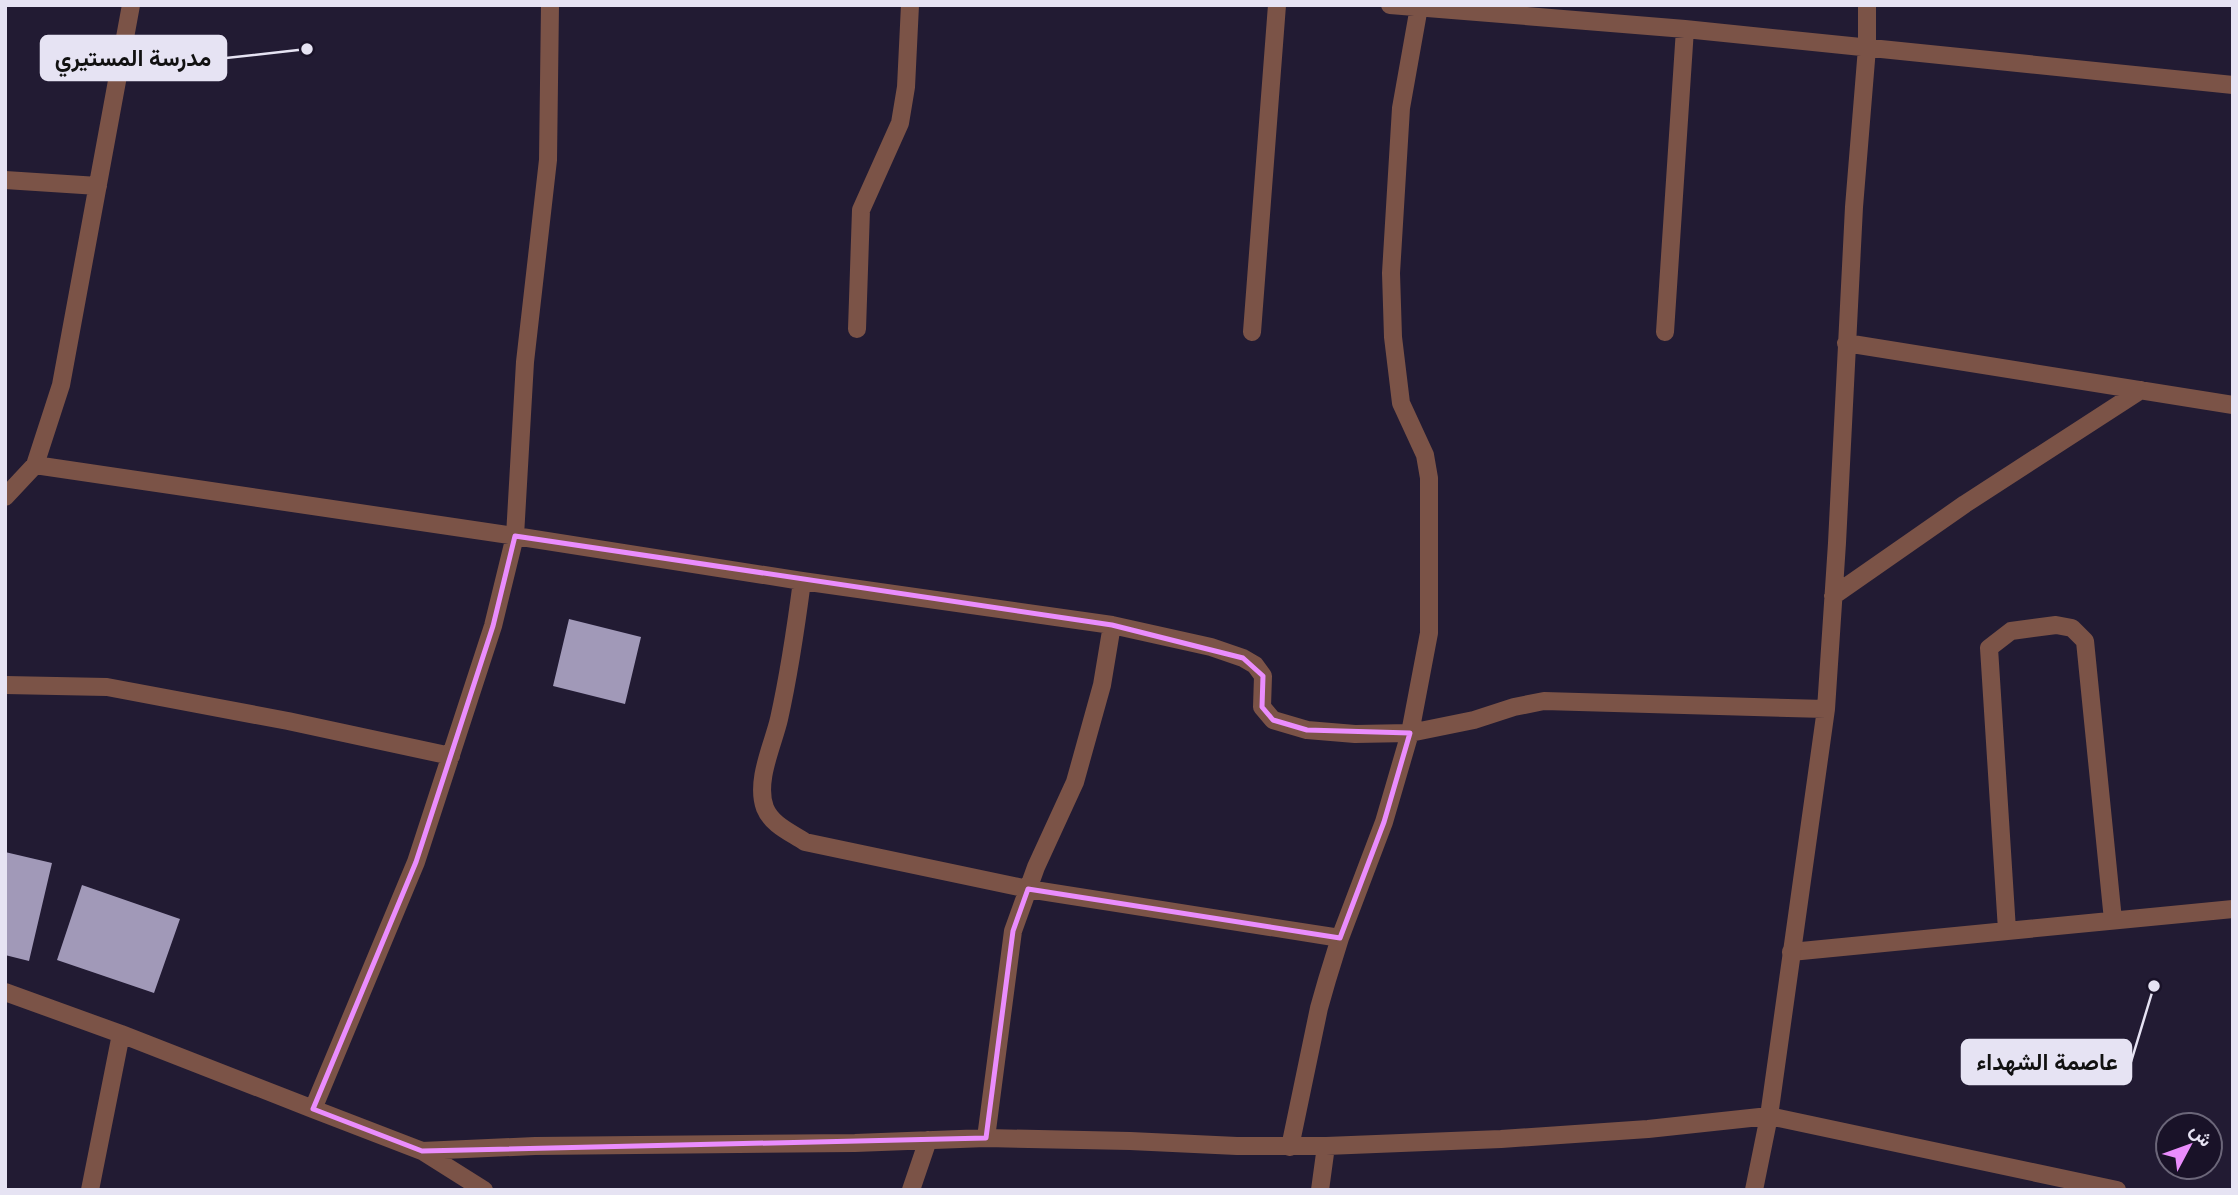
<svg xmlns="http://www.w3.org/2000/svg" width="2238" height="1195" viewBox="0 0 2238 1195" font-family="'Times New Roman',Vazirmatn,serif">
  <style>
    .building { fill: #a199b8 }
    .lines { fill: none; stroke-linecap: round; stroke-linejoin: round }
    .service { stroke: #7b5347; stroke-width: 18 }
    .minor { stroke: #7b5347; stroke-width: 18 }
    .marked { fill: none; stroke: #ea8dfd; stroke-width: 5; stroke-linejoin: round }
    .leader { fill: none; stroke: #e6e3f3; stroke-width: 2.5 }
    .callout-dot { fill: #e6e3f3; stroke: #191228; stroke-width: 2.5 }
    .callout { fill: #e6e3f3; stroke: #e6e3f3; stroke-width: 2.5 }
    .callout-label { font-size: 23px; text-anchor: middle; font-weight: bold; fill: #111 }
  </style>
  <rect width="100%" height="100%" fill="#221b33"/>
  <path class="building" d="M569 619 641 637 625 704 553 686Z
    M5 852 52 863 29 961 5 955Z
    M82 885 180 919 154 993 57 960Z"/>
  <g class="lines">
    <path class="service" d="M2007 930 1989 648 2011 631 2056 625 2072 628 2085 641 2113 920
      M1791 952 2233 909"/>
    <path class="minor" d="M1390 5 1685 29 2233 85
      M5 180 98 186
      M857 329 861 210 900 123 906 87 910 5
      M1252 332 1277 5
      M1665 332 1685 29
      M1846 343 2233 405
      M35 465 515 536 525 362 548 160 550 5
      M5 497 35 465 61 385 131 5
      M802 581C796 627 789 674 779 719 773 745 755 781 765 808 772 825 790 832 805 842L1028 889 1340 938
      M1833 596 1965 504 2141 390
      M5 685 107 687 288 721 451 756
      M5 992 121 1034 313 1109 416 862 493 626 515 536 802 581 1112 625 1211 647 1243 658 1255 665 1263 676 1262 707 1273 720 1307 730 1355 734 1410 733 1474 720 1514 707 1544 701 1826 709
      M313 1109 422 1151 535 1146 855 1143 986 1138 1130 1141 1237 1146H1326L1501 1139 1648 1129 1769 1116 2117 1190
      M986 1138 1013 931 1036 867 1075 782 1102 685 1112 625
      M1290 1147 1319 1008 1327 980 1340 938 1384 822 1410 733 1429 633V478L1425 455 1401 403 1393 337 1391 273 1401 108 1419 7
      M422 1151 484 1190
      M90 1190 121 1034
      M911 1190 928 1140
      M1320 1190 1326 1146
      M1754 1190 1769 1116 1826 709 1837 543 1854 207 1867 48V5"/>
  </g>
  <path class="marked" d="M515 536 1112 625 1243 658 1263 676 1262 707 1273 720 1307 730 1410 733 1384 822 1340 938 1028 889 1013 931 986 1138 422 1151 313 1109 416 862 493 626Z"/>
  <path class="leader" d="M307 49L226 58M2154 986L2131 1062"/>
  <g class="callout-dot">
    <circle cx="307" cy="49" r="7"/>
    <circle cx="2154" cy="986" r="7"/>
  </g>
  <g class="callout">
    <rect x="41" y="36" width="185" height="44" rx="7"/>
    <rect x="1962" y="1040" width="169" height="44" rx="7"/>
  </g>
  <g class="callout-label">
    <text x="133" y="66">مدرسة المستيري</text>
    <text x="2047" y="1070">عاصمة الشهداء</text>
  </g>
  <rect width="2238" height="1195" fill="none" stroke="#e6e3f3" stroke-width="14"/>
  <g transform="translate(2189 1146) rotate(49)"><circle r="33" fill="#191228" stroke="#6b6679" stroke-width="2"/>
  <path d="M0-5L12 26L0 18L-12 26Z" fill="#ea8dfd"/>
  <text y="-10" font-size="19" font-weight="bold" text-anchor="middle" fill="#e6e3f3">ش</text>
  </g>
</svg>
